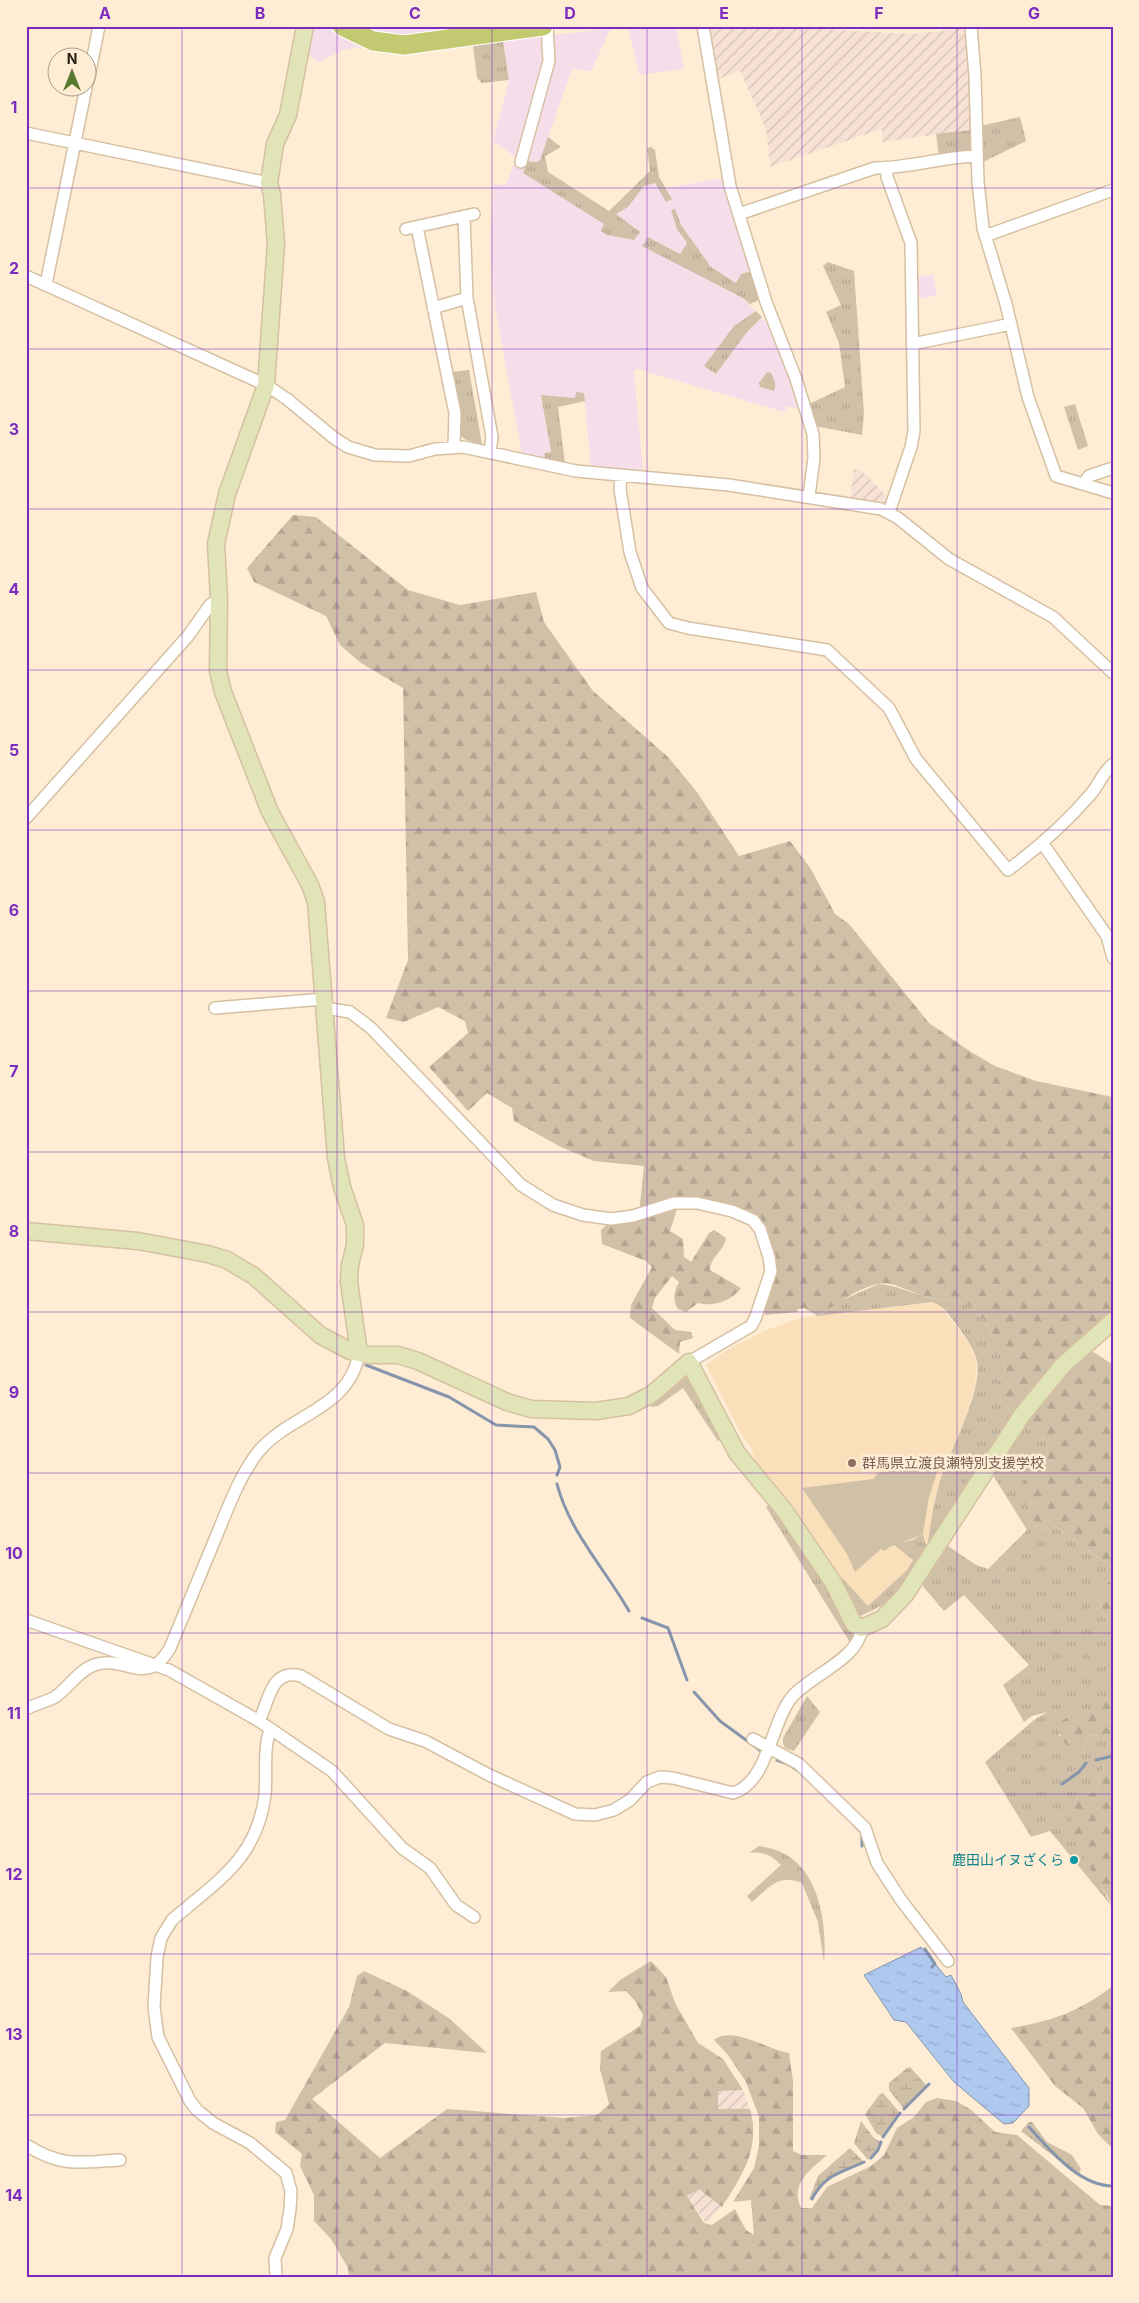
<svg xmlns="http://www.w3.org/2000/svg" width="1139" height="2303" viewBox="0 0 1139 2303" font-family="Inter,'Noto Sans JP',sans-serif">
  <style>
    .commercial { fill: #f5deea }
    .industrial { fill: url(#industrial-furrows) }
    .built { fill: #fae0ba }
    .grass { fill: url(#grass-tufts) }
    .forest { fill: url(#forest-firs) }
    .wetland { fill: url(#wetland-marsh) }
    .pitch { fill: #d0c0a8 }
    .water { fill: url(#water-ripples); stroke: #8695ac }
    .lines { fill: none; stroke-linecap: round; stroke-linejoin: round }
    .stream { stroke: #8695ac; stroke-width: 3 }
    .street-casing { stroke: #d5c0a2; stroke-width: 14 }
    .secondary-casing { stroke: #d5c0a2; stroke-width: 19 }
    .primary-casing { stroke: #fff; stroke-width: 21 }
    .street { stroke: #fff; stroke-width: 11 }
    .secondary { stroke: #e1e4b7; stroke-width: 16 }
    .primary { stroke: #c3c970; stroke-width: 19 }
    .grid { fill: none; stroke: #7b2cbf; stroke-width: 1; stroke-opacity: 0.55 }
    .education-dot { fill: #8d6e63; stroke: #feedd4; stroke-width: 2 }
    .culture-dot { fill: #0f9aa8; stroke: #feedd4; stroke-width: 2 }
    .labels { text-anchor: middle; stroke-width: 5; stroke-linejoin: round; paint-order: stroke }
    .education-label { font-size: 14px; fill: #785e54; stroke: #feedd4; text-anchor: start }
    .culture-label { font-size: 14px; fill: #0d838f; stroke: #feedd4; text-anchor: end }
    .neatline { fill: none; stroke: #7b2cbf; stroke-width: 2 }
    .grid-label { font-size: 16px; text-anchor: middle; font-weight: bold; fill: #7b2cbf }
  </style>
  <defs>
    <pattern id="industrial-furrows" width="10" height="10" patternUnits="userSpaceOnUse" patternTransform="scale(1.25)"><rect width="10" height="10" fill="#f7e1d4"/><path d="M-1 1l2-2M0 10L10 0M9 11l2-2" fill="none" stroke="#d4c1b5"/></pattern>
    <pattern id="grass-tufts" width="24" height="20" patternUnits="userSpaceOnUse" patternTransform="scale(1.25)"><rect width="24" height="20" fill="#d0c0a8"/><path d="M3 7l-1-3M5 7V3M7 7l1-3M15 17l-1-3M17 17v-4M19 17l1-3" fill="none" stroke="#b3a590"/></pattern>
    <pattern id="forest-firs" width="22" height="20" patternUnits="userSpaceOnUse" patternTransform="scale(1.25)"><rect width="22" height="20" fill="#d0c0a8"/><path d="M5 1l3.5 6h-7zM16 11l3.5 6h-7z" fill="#b3a590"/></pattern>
    <pattern id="wetland-marsh" width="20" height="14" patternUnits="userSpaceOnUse" patternTransform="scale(1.25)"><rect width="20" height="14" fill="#d0c0a8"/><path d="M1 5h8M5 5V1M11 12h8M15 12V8" fill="none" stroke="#b3a590"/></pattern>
    <pattern id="water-ripples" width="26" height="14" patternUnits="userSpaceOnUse" patternTransform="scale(1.25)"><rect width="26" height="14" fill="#aec8ee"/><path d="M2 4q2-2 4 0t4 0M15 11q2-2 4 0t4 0" fill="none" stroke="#96abcb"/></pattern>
  </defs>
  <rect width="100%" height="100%" fill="#feedd4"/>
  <path class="commercial" d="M308 26H325L363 47 347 49 318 62 304 52Z
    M361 26H482L405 36 379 33Z
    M628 26H676L684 69 639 75Z
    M611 28 591 71 572 69 540 160 537 162 527 161 523 173 605 224 607 235 631 238 640 232 616 214 628 207 643 186 655 183 672 199 666 188 723 178 752 271 741 274 736 283 711 267 681 225 677 229 687 243 680 254 649 237 743 298 756 311 734 326 704 366 716 374 747 332 762 317 773 332 792 383 798 409 788 406 784 412 637 369 634 371 643 472 591 468 584 393 575 399 541 395 551 453 546 460 522 455 495 307 490 247 494 184 506 185 513 165H516L518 159 493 141 509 80 503 41Z
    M933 274 937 295 915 300V278Z"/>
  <path class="industrial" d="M707 26H767L912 34 966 28 970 83V130L882 142V129L770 167 766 129 740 71 715 80Z
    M854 469 861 470 889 498 886 506 850 497Z
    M743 2090 750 2109H718L717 2091Z
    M699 2189 722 2207 706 2223 687 2196Z"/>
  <path class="built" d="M932 1302 939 1304 970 1345 977 1362 975 1386 967 1412 940 1479 934 1501 927 1551 873 1611 858 1617 758 1469 751 1447 742 1436 706 1365 727 1350 766 1330 800 1318Z"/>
  <path class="grass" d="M503 41 509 80 481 83 477 77 473 46Z
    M1020 117 1026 141 981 163 980 126Z
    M970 130 971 151 939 156 936 134Z
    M548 137 561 147 545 156 548 172 609 211 650 171 647 148 651 147 655 150 659 177 672 199 666 202 655 183 644 186 628 207 616 214 640 232 634 240 607 235 601 231 604 224 523 173 527 161 537 162 540 160Z
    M675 209 681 225 711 267 736 283 741 274 752 271 760 296 757 301 750 304 743 298 642 246 648 237 680 254 687 243 677 229 671 210Z
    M828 262 854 271 864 414 862 435 815 426 807 405 845 387 839 343 826 312 841 305 823 266Z
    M756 311 762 317 747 332 716 374 704 366 734 326Z
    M469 370 482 444 466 440 460 435V414L451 372Z
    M767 372 771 373C774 378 777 385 774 391L760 387 759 383Z
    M576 392 584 393 585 401 558 407 565 464 546 460 544 453 551 452 541 395 575 398Z
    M1075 404 1088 446 1078 450 1064 407Z
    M879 1284C896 1285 911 1293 927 1297 937 1300 948 1299 958 1301 989 1310 996 1344 1006 1371 1003 1375 997 1381 997 1386 996 1396 1008 1408 1015 1414L966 1486 947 1519 912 1572 887 1603 858 1617 840 1583 842 1578 868 1606 907 1570 913 1560 893 1544 913 1540 923 1534 927 1549C930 1526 933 1504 940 1481 949 1452 983 1391 977 1361 974 1348 964 1335 956 1324 949 1315 943 1305 932 1302L818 1316 840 1301Z
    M689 1375 724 1438 718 1441 683 1388 658 1406 652 1407 648 1402 678 1379Z
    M1023 1423 1046 1440 1047 1460 1028 1475 1025 1506 1037 1531 1056 1527 1113 1568V1578L1097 1592 1113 1645V1697L1083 1721 1068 1717 1059 1735 1066 1741 1068 1748 1083 1749 1089 1736 1113 1734V1758L1104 1766 1095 1793 1083 1794 1071 1804 1095 1875 1113 1908 1050 1831 1031 1837 985 1762 1034 1720 1047 1712 1032 1716 1024 1722 1003 1685 1029 1665 964 1595 944 1611 921 1584 945 1544 976 1565 988 1569 1027 1530 991 1472Z
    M773 1502C792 1529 856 1614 854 1644L798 1684 849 1644V1641L766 1507Z
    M807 1696 820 1712 794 1751 785 1748 783 1743V1738Z
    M759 1846C769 1848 779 1850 788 1856 821 1877 827 1928 824 1963L818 1922 802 1883C778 1873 769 1888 752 1902L747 1896 781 1865C772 1855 762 1851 749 1853Z"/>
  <path class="forest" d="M293 515 316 517 408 590 460 605 536 592 544 622 593 691 668 757 697 792 739 856 790 841 811 869 835 914 849 924 929 1023 971 1052 995 1066 1036 1081 1113 1097V1309L1060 1358 1015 1414C1008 1408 996 1396 997 1386 997 1381 1003 1375 1006 1371 996 1344 989 1310 958 1301 948 1299 937 1300 928 1297 915 1294 903 1287 891 1284 869 1279 836 1305 818 1316L804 1308 798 1309 797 1312 766 1315 761 1309 775 1277 763 1223 724 1203 676 1199 677 1209 670 1231 683 1239 684 1257 691 1262 709 1233 714 1230 726 1238C725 1250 710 1257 710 1270L741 1288C731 1301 714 1307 698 1303L686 1312 678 1309C672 1299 674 1292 679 1282L672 1276 655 1298 652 1308 675 1330 691 1332 693 1338 680 1342 679 1354 630 1318 631 1305 652 1267 646 1261 602 1244 601 1230 609 1223 643 1218 640 1204 644 1166 594 1161 561 1147 514 1121 512 1108 487 1093 468 1111 429 1067 468 1033 465 1021 438 1007 404 1022 386 1018 408 960 403 688 361 663 340 645 326 616 254 582 247 568Z
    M1089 1349 1113 1365V1568L1056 1527 1037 1531C1029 1515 1014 1493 1028 1475 1033 1469 1041 1465 1047 1460L1046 1440 1023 1423 1046 1393Z
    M1113 1578V1645L1097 1592Z
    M1113 1697V1734L1089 1736 1083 1749 1075 1753C1066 1747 1059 1735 1057 1724L1068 1717 1083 1720Z
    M1111 1758H1113V1905C1095 1875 1067 1840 1071 1804L1083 1794 1095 1793 1104 1766Z
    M651 1961 666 1977 675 2003 698 2043 723 2059 743 2090 718 2091V2109H750C761 2148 742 2176 722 2207L699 2189 687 2196 704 2223 712 2225 735 2209 746 2230 754 2235 751 2200 733 2202 754 2168 759 2146V2117L746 2082 728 2055 714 2040C732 2025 769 2050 789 2053L793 2081V2151L802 2155H827C810 2170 790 2183 801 2208H812L827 2187 871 2166 884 2155 897 2128 914 2117 926 2102 937 2098 956 2101 970 2109 995 2132 1017 2135 1100 2205 1113 2206V2277H349L348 2268 331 2239 314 2221V2195L300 2166 302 2154 275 2132 276 2122 285 2120 349 2007 357 1976 364 1971 407 1991 450 2019 487 2053 385 2043 312 2099 380 2158 447 2109 565 2118 597 2115 609 2104 600 2069 601 2051 640 2026 643 2015 635 2001 626 1991 608 1992 620 1980Z
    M1113 1986V2149L1098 2134 1083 2108 1055 2086 1011 2028C1055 2020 1076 2013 1113 1986Z"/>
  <path class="wetland" d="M910 2067 927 2086 904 2109 889 2090V2083L907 2068Z
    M883 2093 900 2113 883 2137 876 2133 865 2114 880 2094Z
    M861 2121 874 2138 881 2142 878 2150 868 2160 854 2143Z
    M1029 2122H1032L1047 2142 1072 2155 1081 2169 1078 2175 1021 2131Z
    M850 2148 864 2162C840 2173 824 2175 812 2199H809L818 2176Z"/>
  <path class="pitch" d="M940 1463 929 1497 923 1534C910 1541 897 1541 884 1551L881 1549 855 1572 847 1554 802 1488 873 1479 878 1473Z"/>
  <path class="water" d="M921 1947 946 1977 951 1975 961 1994 963 2002 1029 2088V2106L1013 2123 1004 2124 954 2082 906 2022 894 2020 864 1975Z"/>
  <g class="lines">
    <path class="stream" d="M366 1365 449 1397 496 1425 534 1427 548 1439 555 1450 560 1467 557 1475
      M557 1484C569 1531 605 1569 629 1611
      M642 1618 668 1628 687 1680
      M694 1692 720 1721 761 1751
      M777 1760 788 1764 800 1772
      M1096 1760 1113 1756
      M1062 1784 1079 1772 1086 1763
      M854 1825 862 1833V1846
      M925 1949 935 1964 932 1967
      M904 2109 929 2084
      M1029 2127C1050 2150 1079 2186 1113 2186
      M883 2137 900 2113
      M871 2158 878 2150 881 2142
      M812 2199C824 2175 840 2173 864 2162"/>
    <defs>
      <path id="street" d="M703 26 730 186 766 302 796 379 813 434 814 458 809 496
        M971 26 975 76 978 182 983 228 1006 304 1028 397 1056 476 1113 493
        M88 82 99 26
        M26 133 269 183
        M521 162 549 61 547 26
        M887 168V177L911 243 914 431 911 447 889 512
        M739 214 875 168C909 168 942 157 977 156
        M464 216 467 298 492 437 490 452
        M417 227 455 413 454 446
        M406 229 474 214
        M985 236 1113 190
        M26 276 266 385 287 399 334 438 348 447 375 455 409 456 435 449 463 447 576 471 729 485 881 509 898 518 949 559 1053 617 1113 673
        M46 284 86 88
        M433 308 467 298
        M912 344 1011 324
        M621 475 620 489 630 552 642 588 669 623 688 628 827 650 889 708 916 759 1008 870C1039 847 1065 824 1090 795 1099 785 1102 773 1113 764
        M1083 484 1089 476 1113 468
        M26 818 188 636 210 605 219 599
        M1043 844 1107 936 1113 958
        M215 1008 324 999
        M325 1008 350 1012 371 1028 521 1185 553 1205 583 1215 611 1219 633 1216 674 1203H697L732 1211 753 1220 760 1229 769 1257 771 1271 755 1319 751 1326 689 1362
        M26 1620 169 1670 259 1721 332 1771 402 1848 430 1868 456 1905 474 1917
        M26 1709C35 1704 46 1702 55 1697 68 1688 79 1670 94 1665 126 1654 146 1689 170 1648 186 1609 202 1571 218 1532 229 1505 241 1473 259 1451 290 1414 350 1409 359 1353
        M259 1721C269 1702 270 1668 301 1676L389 1729 425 1741 489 1775 575 1814 595 1815 614 1810 630 1800 647 1782 660 1777 673 1778 733 1793C768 1783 771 1722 792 1697 812 1674 858 1660 862 1628
        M270 1730C263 1750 267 1773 265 1795 257 1859 217 1881 172 1920L161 1938 157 1957 154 2007 158 2037 190 2101 197 2110 213 2123 250 2143 286 2173 291 2191 290 2209 287 2229 275 2258 276 2277
        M753 1739 799 1764 865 1828 877 1863 901 1900 948 1961
        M26 2145C63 2168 79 2162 120 2160"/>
      <path id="secondary" d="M305 26 288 115 275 144 269 183 272 194 276 244 266 385 227 494 216 544 219 599 218 671 223 692 270 812 310 885 316 902 336 1158 342 1187 355 1225V1245L350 1265 349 1282 359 1353
        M26 1231 138 1241 208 1254 227 1260 254 1276 320 1335 350 1351 368 1355H398L418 1361 507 1402 531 1409 596 1411 629 1406 652 1394 689 1362 737 1453 784 1510 833 1582 854 1624 862 1628 882 1619 905 1595 1022 1415 1063 1365 1113 1321"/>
      <path id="primary" d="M342 26 373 41 404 45 543 26"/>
    </defs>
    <use href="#street" class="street-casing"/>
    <use href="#secondary" class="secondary-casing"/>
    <use href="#primary" class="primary-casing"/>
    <use href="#street" class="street"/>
    <use href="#secondary" class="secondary"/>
    <use href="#primary" class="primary"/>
  </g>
  <path class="grid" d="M182 26V2277M337 26V2277M492 26V2277M647 26V2277M802 26V2277M957 26V2277M26 188H1113M26 349H1113M26 509H1113M26 670H1113M26 830H1113M26 991H1113M26 1152H1113M26 1312H1113M26 1473H1113M26 1633H1113M26 1794H1113M26 1954H1113M26 2115H1113"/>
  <circle class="education-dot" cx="852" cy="1463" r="5"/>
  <circle class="culture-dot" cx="1074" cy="1860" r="5"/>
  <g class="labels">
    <g class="education-label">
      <text x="862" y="1468">群馬県立渡良瀬特別支援学校</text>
    </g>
    <g class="culture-label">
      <text x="1064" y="1865">鹿田山イヌざくら</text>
    </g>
  </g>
  <rect width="1139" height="2303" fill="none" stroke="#feedd4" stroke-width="55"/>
  <g transform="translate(72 72)"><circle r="24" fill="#feedd4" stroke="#a89b87"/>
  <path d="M0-4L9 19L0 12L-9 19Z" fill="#59772d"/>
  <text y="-8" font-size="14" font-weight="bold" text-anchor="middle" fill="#271f13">N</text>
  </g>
  <rect x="28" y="28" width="1084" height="2248" class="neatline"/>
  <g class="grid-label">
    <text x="105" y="19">A</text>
    <text x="260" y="19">B</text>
    <text x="415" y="19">C</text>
    <text x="570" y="19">D</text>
    <text x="724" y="19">E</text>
    <text x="879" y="19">F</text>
    <text x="1034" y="19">G</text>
    <text x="14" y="113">1</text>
    <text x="14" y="274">2</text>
    <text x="14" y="435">3</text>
    <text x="14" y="595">4</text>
    <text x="14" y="756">5</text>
    <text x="14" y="916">6</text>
    <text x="14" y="1077">7</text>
    <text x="14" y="1237">8</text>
    <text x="14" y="1398">9</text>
    <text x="14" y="1559">10</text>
    <text x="14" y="1719">11</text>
    <text x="14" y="1880">12</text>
    <text x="14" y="2040">13</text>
    <text x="14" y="2201">14</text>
  </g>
</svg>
